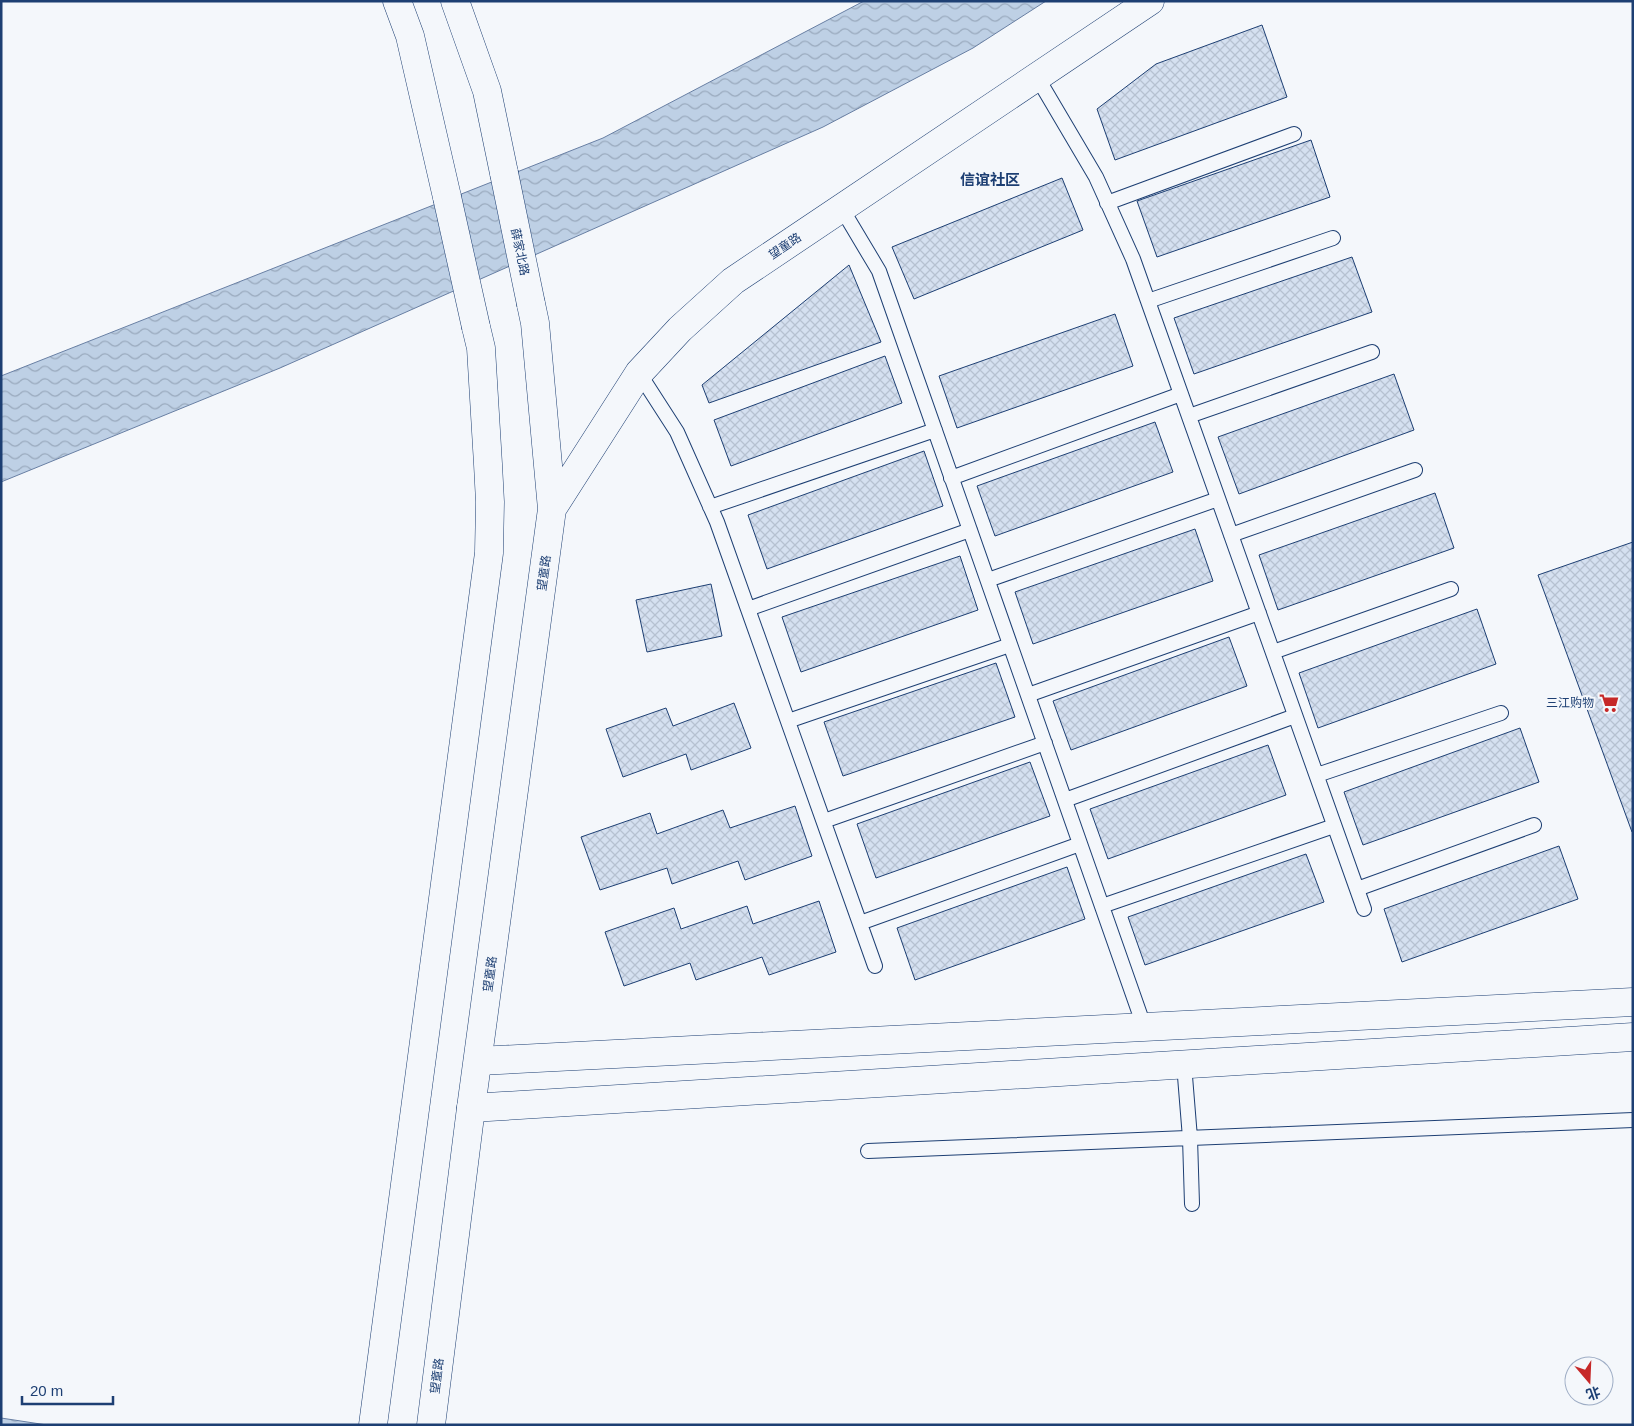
<svg xmlns="http://www.w3.org/2000/svg" width="1634" height="1426" viewBox="0 0 1634 1426" font-family="Arial,'Noto Sans SC',sans-serif">
  <style>
    .water { fill: url(#water-waves); stroke: #687fa3 }
    .building { fill: url(#building-cross-hatch); stroke: #1d3f73 }
    .lines { fill: none; stroke-linecap: round; stroke-linejoin: round }
    .lane-casing { stroke: #1d3f73; stroke-width: 16 }
    .street-casing { stroke: #1d3f73; stroke-width: 29 }
    .secondary-casing { stroke: #1d3f73; stroke-width: 29 }
    .lane { stroke: #f4f7fb; stroke-width: 14 }
    .street { stroke: #f4f7fb; stroke-width: 28 }
    .secondary { stroke: #f4f7fb; stroke-width: 28 }
    .secondary-bridge-casing { stroke: #1d3f73; stroke-width: 29; stroke-linecap: butt }
    .secondary-bridge { stroke: #f4f7fb; stroke-width: 28 }
    .labels { text-anchor: middle; stroke-width: 4; stroke-linejoin: round; paint-order: stroke }
    .street-label { font-size: 12px; fill: #1d3f73; stroke: #f4f7fb }
    .poi-label { font-size: 12px; fill: #1d3f73; stroke: #f4f7fb; text-anchor: end }
    .quarter-label { font-size: 15px; font-weight: bold; fill: #1d3f73; stroke: #f4f7fb }
  </style>
  <defs>
    <pattern id="water-waves" width="16" height="10" patternUnits="userSpaceOnUse" patternTransform="scale(1.25)"><rect width="16" height="10" fill="#bed0e5"/><path d="M0 5q4-4 8 0t8 0" fill="none" stroke="#9aaabe"/></pattern>
    <pattern id="building-cross-hatch" width="8" height="8" patternUnits="userSpaceOnUse" patternTransform="scale(1.25)"><rect width="8" height="8" fill="#d5e0f0"/><path d="M0 0l8 8M0 8l8-8" fill="none" stroke="#b6c1d1"/></pattern>
  </defs>
  <rect width="100%" height="100%" fill="#f4f7fb"/>
  <path class="water" d="M864 1H1046L973 48 823 127 280 368 1 482V376L603 138Z
    M1 1418 47 1425H1Z"/>
  <path class="building" d="M1262 25 1287 97 1115 160 1097 109 1156 64Z
    M1311 140 1330 197 1157 257 1137 201Z
    M1062 178 1083 230 914 299 892 247Z
    M1352 257 1372 312 1194 374 1174 318Z
    M849 265 881 342 709 403 702 385Z
    M1115 314 1133 366 957 428 939 376Z
    M885 356 902 403 731 466 714 420Z
    M1394 374 1414 430 1239 494 1218 437Z
    M1155 422 1173 472 995 536 977 486Z
    M924 451 943 506 767 569 748 515Z
    M1435 493 1454 548 1278 610 1259 555Z
    M1195 529 1213 581 1033 644 1015 592Z
    M1633 542V832H1632L1538 575Z
    M960 556 978 610 801 672 782 617Z
    M711 584 722 636 647 652 636 600Z
    M1477 609 1496 664 1318 728 1299 673Z
    M1229 637 1247 686 1071 750 1053 701Z
    M996 663 1015 717 843 776 824 722Z
    M734 703 751 748 691 770 686 754 623 777 606 729 666 708 673 726Z
    M1520 728 1539 782 1363 845 1344 792Z
    M1268 745 1286 795 1108 859 1090 809Z
    M1030 762 1050 816 876 878 857 824Z
    M795 806 812 856 745 880 738 861 672 884 667 868 600 890 581 837 650 813 657 834 723 810 730 828Z
    M1559 846 1578 899 1402 962 1384 909Z
    M1306 854 1324 902 1145 965 1128 917Z
    M1067 867 1085 919 915 980 897 928Z
    M819 901 836 952 769 975 762 957 696 980 690 963 624 986 605 932 674 908 681 929 747 906 753 924Z"/>
  <g class="lines">
    <defs>
      <path id="lane" d="M1037 77 1096 177 1133 259 1364 909
        M1107 203 1294 134
        M842 209 879 271 1144 1026
        M1148 301 1333 238
        M639 373 677 432 717 522 875 966
        M1189 416 1372 352
        M951 478 1181 394
        M710 507 935 430
        M1231 535 1415 470
        M988 580 1218 499
        M748 609 970 530
        M1273 652 1451 589
        M1028 695 1259 613
        M788 721 1010 645
        M1317 775 1501 713
        M1065 800 1295 716
        M824 821 1045 743
        M1357 889 1534 825
        M1102 906 1334 826
        M860 923 1080 844
        M1184 1064 1190 1138 1192 1204
        M868 1151 1633 1120"/>
      <path id="street" d="M478 1061 1633 1002
        M471 1108 1633 1037"/>
      <path id="secondary" d="M397 1 410 36 447 197
        M455 1 487 91 504 173
        M531 304 535 323 552 509
        M373 1425 489 553 490 502 488 464 481 348 476 327
        M431 1425 471 1108 552 509 639 373 680 329 733 281 1150 1"/>
    </defs>
    <use href="#lane" class="lane-casing"/>
    <use href="#street" class="street-casing"/>
    <use href="#secondary" class="secondary-casing"/>
    <use href="#lane" class="lane"/>
    <use href="#street" class="street"/>
    <use href="#secondary" class="secondary"/>
    <defs>
      <path id="secondary-bridge" d="M504 173 531 304
        M447 197 476 327"/>
    </defs>
    <use href="#secondary-bridge" class="secondary-bridge-casing"/>
    <use href="#secondary-bridge" class="secondary-bridge"/>
  </g>
  <defs>
    <symbol id="supermarket-bare" viewBox="-9 -9 18 18"><path d="M-6-5.5h2.5l.6 2H6L4.5 2H-2.5L-4.4-4H-6ZM-1.5 3.2a1.3 1.3 0 1 0 .1 0ZM3 3.2a1.3 1.3 0 1 0 .1 0Z" fill="#c62828" stroke="#f4f7fb" stroke-width="2.5" paint-order="stroke"/></symbol>
  </defs>
  <g fill-rule="evenodd">
    <use href="#supermarket-bare" x="1595" y="689" width="28" height="28"/>
  </g>
  <g class="labels">
    <g class="street-label">
      <text transform="translate(785 246) rotate(-34)" y="4">望童路</text>
      <text transform="translate(520 252) rotate(78)" y="4">薛家北路</text>
      <text transform="translate(544 573) rotate(-82)" y="4">望童路</text>
      <text transform="translate(490 974) rotate(-82)" y="4">望童路</text>
      <text transform="translate(437 1376) rotate(-83)" y="4">望童路</text>
    </g>
    <g class="poi-label">
      <text x="1594" y="707">三江购物</text>
    </g>
    <g class="quarter-label">
      <text x="990" y="185">信谊社区</text>
    </g>
  </g>
  <rect width="1634" height="1426" fill="none" stroke="#1d3f73" stroke-width="5"/>
  <g transform="translate(1589 1381) rotate(161)"><circle r="24" fill="#f4f7fb" stroke="#9eadc5"/>
  <path d="M0-4L9 19L0 12L-9 19Z" fill="#c62828"/>
  <text y="-8" font-size="14" font-weight="bold" text-anchor="middle" fill="#1d3f73">北</text>
  </g>
  <path d="M22 1396v8h91v-8" fill="none" stroke="#1d3f73" stroke-width="2.5"/>
  <text x="30" y="1396" font-size="15" fill="#1d3f73" stroke="#f4f7fb" stroke-width="4" paint-order="stroke">20 m</text>
</svg>
